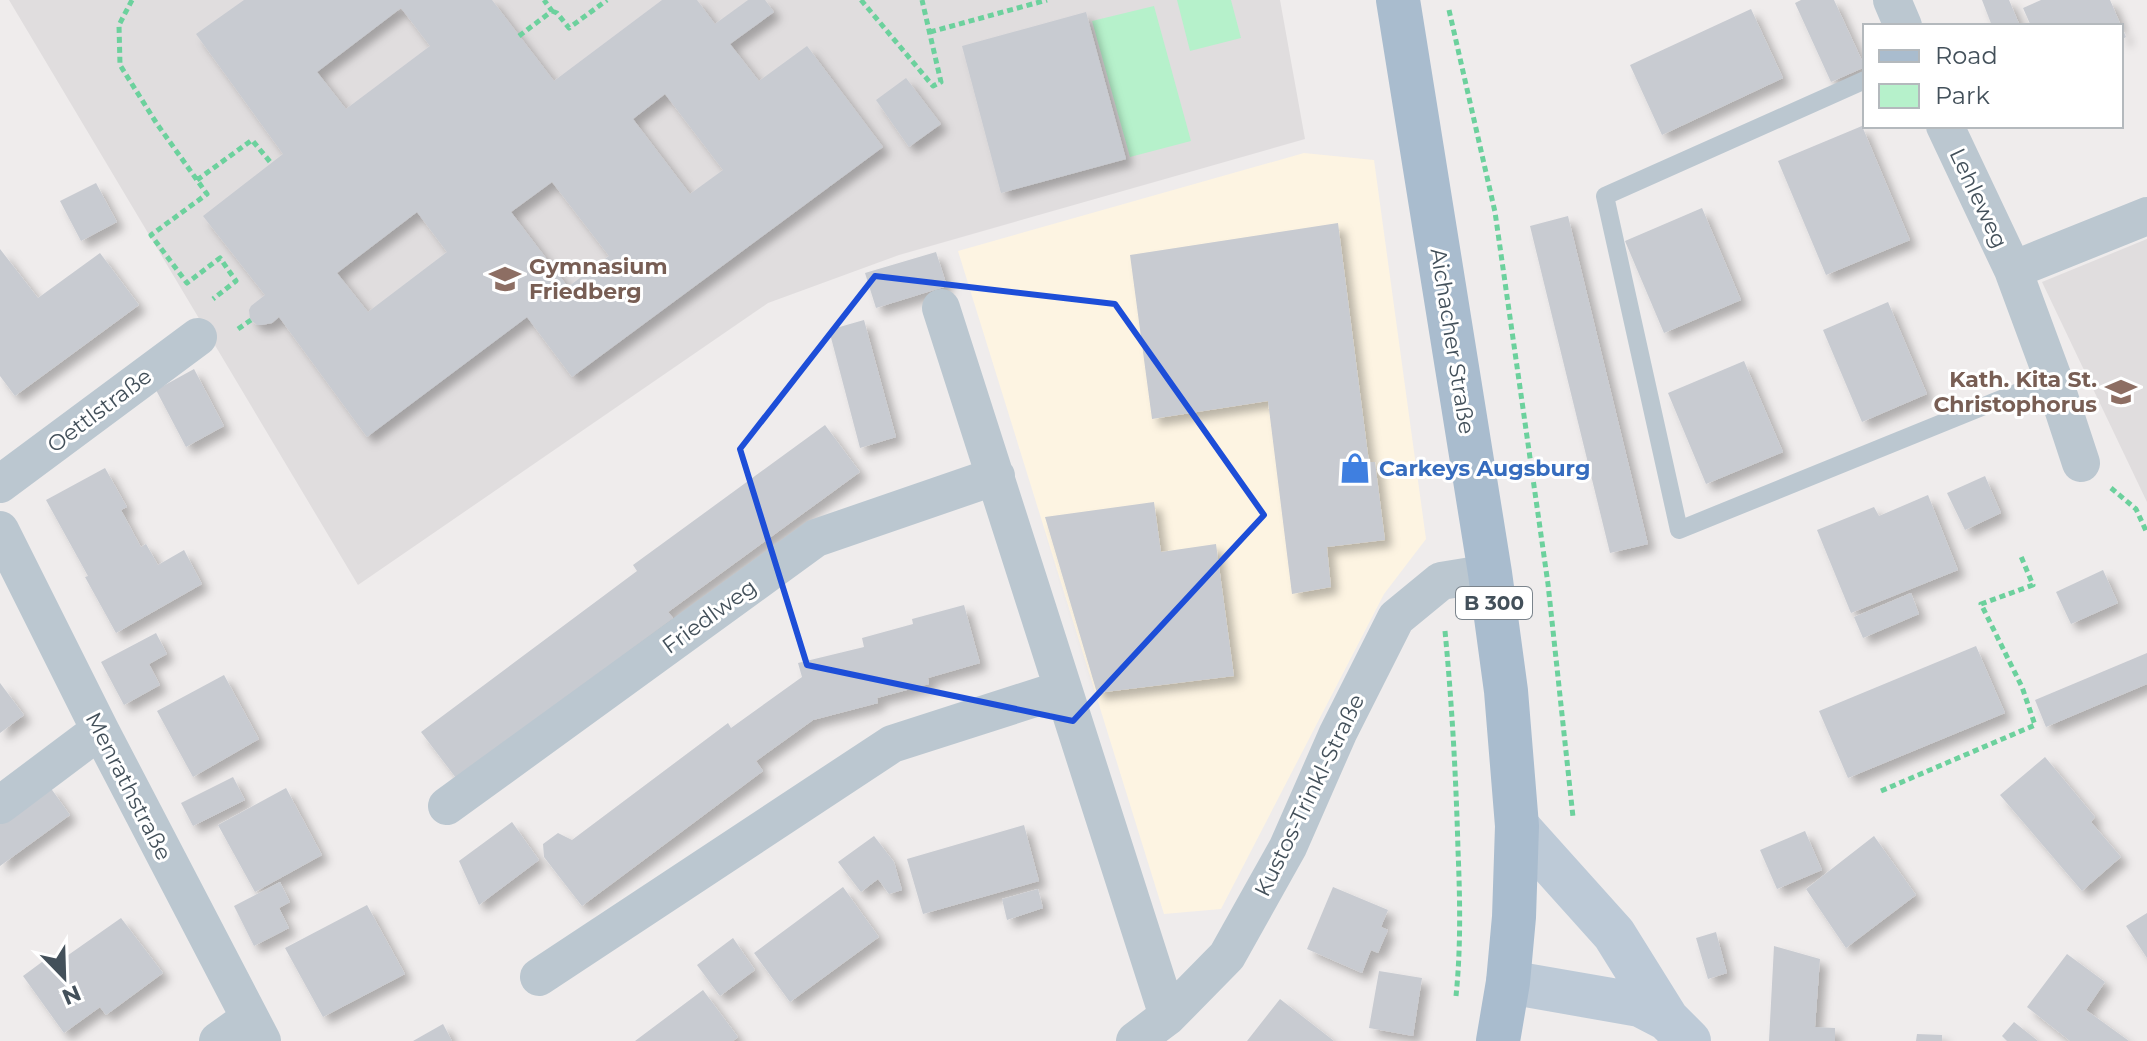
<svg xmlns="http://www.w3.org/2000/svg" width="2147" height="1041" viewBox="0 0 2147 1041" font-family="Montserrat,sans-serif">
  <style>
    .commercial { fill: #fdf4e2 }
    .education { fill: #e0ddde }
    .green { fill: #b6f1cb }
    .building { fill: #c8cbd1; fill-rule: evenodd; filter: url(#shadow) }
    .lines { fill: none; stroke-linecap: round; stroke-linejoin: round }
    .path { stroke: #6cd19d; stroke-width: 5; stroke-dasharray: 6 4; stroke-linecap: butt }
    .service { stroke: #bbc7d0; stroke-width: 18 }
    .minor { stroke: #bbc7d0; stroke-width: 38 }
    .secondary { stroke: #bdcad7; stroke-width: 44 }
    .primary { stroke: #a9bcce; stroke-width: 44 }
    .marked { fill: none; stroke: #1d4ed8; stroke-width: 6; stroke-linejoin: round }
    .labels { text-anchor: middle; stroke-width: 6; stroke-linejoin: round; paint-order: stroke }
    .shield { fill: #fff; stroke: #7b848c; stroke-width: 2 }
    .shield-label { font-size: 20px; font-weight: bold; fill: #43505a }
    .street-label { font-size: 22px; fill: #43505a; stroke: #fff }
    .education-label { font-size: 22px; font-weight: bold; fill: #785e54; stroke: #fff; text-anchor: start }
    .shop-label { font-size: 22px; font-weight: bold; fill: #366cbe; stroke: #fff; text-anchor: start }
  </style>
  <defs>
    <filter id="shadow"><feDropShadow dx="7" dy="7" stdDeviation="4" flood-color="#0004"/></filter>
  </defs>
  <rect width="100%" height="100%" fill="#efecec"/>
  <path class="commercial" d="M1304 153 1374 160 1426 539 1384 594 1221 909 1164 914 958 251Z"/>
  <path class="education" d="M9 0H1280L1305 139 899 255 768 303 358 585Z
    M2147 239V502L2042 282Z"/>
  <path class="green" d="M1177 0H1231L1241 38 1190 51Z
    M1154 6 1191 141 1130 157 1092 21Z"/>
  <path class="building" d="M244 0H492L554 81 662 0H697L715 24 748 0H765L774 12 730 44 759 81 807 46 883 147 572 377 527 317 367 437 279 317 272 323 262 325H257L250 319 249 310 251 306 265 295 203 216 283 154 196 34ZM401 8 430 46 346 109 317 72ZM665 94 723 170 690 194 633 119ZM552 182 609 256 568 287 511 212ZM417 212 447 252 368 312 337 273Z
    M1801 0H1834L1865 67 1831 82 1795 3Z
    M1982 0H2009L2020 26H1992Z
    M2041 0H2110L2126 37 2121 40V26H2031L2023 8Z
    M1751 9 1783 78 1662 135 1630 65Z
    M1086 12 1126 159 1001 193 962 46Z
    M906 78 941 124 909 147 876 100Z
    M1862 126 1910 240 1826 275 1778 161Z
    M96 183 117 222 81 241 60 201Z
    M1702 208 1741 300 1664 333 1625 241Z
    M1568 216 1648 544 1610 553 1530 226Z
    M1338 223 1369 462H1375L1385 540 1327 547 1331 587 1292 594 1268 401 1152 419 1130 255Z
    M0 249 38 298 100 253 139 305 15 396 0 376Z
    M936 252 947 286 876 308 865 273Z
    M1888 302 1927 394 1862 422 1823 330Z
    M864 320 896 437 860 448 829 330Z
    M1744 361 1783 452 1706 484 1668 393Z
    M194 369 224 426 186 447 156 390Z
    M825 425 860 472 668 612 673 618 456 778 421 732 637 571 633 565Z
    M105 468 127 507 121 510 141 547 146 544 158 565 184 550 202 584 116 633 85 577 88 576 46 500Z
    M1985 476 2001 513 1965 530 1947 493Z
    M1928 495 1958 570 1851 613 1817 530 1874 507 1879 516Z
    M1154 502 1161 552 1216 544 1234 676 1097 693 1045 517Z
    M2103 570 2118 603 2071 624 2056 592Z
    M1911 593 1919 614 1863 638 1854 617Z
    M964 605 980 663 928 678 929 684 877 698 878 703 813 720 756 761 763 771 582 906 544 857 543 844 558 833 572 840 728 723 731 728 802 677 798 663 864 647 862 638 913 624 912 619Z
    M156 633 167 654 149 664 160 685 124 705 101 662Z
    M1976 646 2005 713 1848 778 1819 711Z
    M2147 653V684L2046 727 2035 700Z
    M224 675 259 739 193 777 157 711Z
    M0 683 24 715 0 733Z
    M2045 757 2095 817 2091 822 2121 857 2082 891 2000 795Z
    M233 777 245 800 193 826 181 803Z
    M50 787 70 815 0 866V824Z
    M286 788 322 855 255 892 218 825Z
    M512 822 539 860 479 905 459 861Z
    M1024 825 1039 881 923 914 907 859Z
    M1805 831 1822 870 1777 889 1760 850Z
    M874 836 894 862 902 890 889 894 878 879 861 892 838 862Z
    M1874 836 1916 895 1846 948 1806 889Z
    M280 882 290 902 279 908 289 928 254 946 234 906Z
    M843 887 879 937 790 1002 754 953Z
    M1333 887 1388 910 1381 927 1388 930 1378 953 1371 950 1362 973 1307 949Z
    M1038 889 1043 908 1007 920 1002 899Z
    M367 905 405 974 323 1017 285 948Z
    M2147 913V958L2126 926Z
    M121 918 163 973 106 1015 100 1007 64 1033 23 976 46 959 57 974 69 965 64 958Z
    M1716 932 1727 973 1708 979 1696 938Z
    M733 938 755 970 720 996 697 965Z
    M1774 946 1820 959 1815 1027 1835 1028V1041H1769Z
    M2067 954 2105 982 2086 1010 2129 1041H2070L2027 1007Z
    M1379 971 1422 978 1413 1036 1369 1028Z
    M703 990 738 1037 733 1041H635Z
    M1280 999 1334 1041H1247Z
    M2014 1022 2038 1041H2007L2002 1036Z
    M443 1024 452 1041H413Z
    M1917 1034 1942 1035V1041H1916Z"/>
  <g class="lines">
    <path class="path" d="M132 0 119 25 120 65 157 124 207 194 151 235 187 283 220 258 236 281 213 299
      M861 0 933 86 941 82 922 0
      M1449 10 1495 212 1548 584 1573 817
      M552 11 557 13 569 28 607 0
      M930 32 1047 0
      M519 36 552 11 544 0
      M197 180 252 140 271 163
      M238 329 251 320
      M2111 488 2136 509 2147 533
      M1445 631C1452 704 1456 777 1458 850 1460 899 1461 947 1456 996
      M1881 791 2035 725 2022 687 1981 604 2033 585 2020 554"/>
    <path class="service" d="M1865 80 1605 196 1679 530 2053 378"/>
    <path class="minor" d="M1892 0 1903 26
      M1945 126 2013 270 2053 378 2081 463
      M2013 270 2147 216
      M941 308 1168 1016
      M0 484 198 337
      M0 530 100 730 262 1041
      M0 805 100 730
      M447 806 816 538 996 476
      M539 977 892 744 1063 689
      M218 1041 250 1018
      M1135 1041 1168 1016 1227 956 1288 847 1338 733 1396 618 1441 581 1490 573"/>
    <path class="secondary" d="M1517 826 1614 934 1667 1019
      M1508 982 1640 1005 1667 1019 1689 1041"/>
    <path class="primary" d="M1398 0 1490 573 1506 691 1517 826 1514 917 1508 982 1498 1041"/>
  </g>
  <path class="marked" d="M875 276 1115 304 1264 515 1073 721 807 665 740 449Z"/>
  <defs>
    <symbol id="school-bare" viewBox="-9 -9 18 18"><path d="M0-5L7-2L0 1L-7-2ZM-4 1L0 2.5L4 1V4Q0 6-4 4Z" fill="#8d6e63" stroke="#fff" stroke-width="2.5" paint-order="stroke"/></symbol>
    <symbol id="shop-bare" viewBox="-9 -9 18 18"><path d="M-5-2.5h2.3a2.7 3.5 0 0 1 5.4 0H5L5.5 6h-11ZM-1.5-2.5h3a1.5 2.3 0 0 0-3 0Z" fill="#3f7fe0" stroke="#fff" stroke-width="2.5" paint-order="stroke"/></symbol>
  </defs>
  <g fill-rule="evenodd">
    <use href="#school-bare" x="483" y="257" width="44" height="44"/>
    <use href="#school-bare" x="2099" y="370" width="44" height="44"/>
    <use href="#shop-bare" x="1333" y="446" width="44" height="44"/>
  </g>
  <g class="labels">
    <rect class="shield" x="1456" y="587" width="76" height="32" rx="6"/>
    <g class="shield-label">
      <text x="1494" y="610">B 300</text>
    </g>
    <g class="street-label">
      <text transform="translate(1979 198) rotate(65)" y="8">Lehleweg</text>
      <text transform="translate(1453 341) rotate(81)" y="8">Aichacher Straße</text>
      <text transform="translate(99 410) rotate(-37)" y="8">Oettlstraße</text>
      <text transform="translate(709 616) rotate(-36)" y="8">Friedlweg</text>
      <text transform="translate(129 786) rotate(63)" y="8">Menrathstraße</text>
      <text transform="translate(1309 795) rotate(-64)" y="8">Kustos-Trinkl-Straße</text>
    </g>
    <g class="education-label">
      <text x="529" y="274">Gymnasium<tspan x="529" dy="25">Friedberg</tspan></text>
      <text x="2097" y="387" text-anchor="end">Kath. Kita St.<tspan x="2097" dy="25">Christophorus</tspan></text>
    </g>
    <g class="shop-label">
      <text x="1379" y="476">Carkeys Augsburg</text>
    </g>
  </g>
  <rect x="1863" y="24" width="260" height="104" fill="#ffffff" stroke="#b4b9bd" stroke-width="2"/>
  <rect x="1879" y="50" width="40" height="12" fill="#a9bcce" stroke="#b4b9bd" stroke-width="2"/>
  <text x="1935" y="64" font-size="24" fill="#43505a">Road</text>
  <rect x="1879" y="84" width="40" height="24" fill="#b6f1cb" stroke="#b4b9bd" stroke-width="2"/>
  <text x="1935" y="104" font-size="24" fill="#43505a">Park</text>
  <g transform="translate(64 977) rotate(157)" stroke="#ffffff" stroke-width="6" paint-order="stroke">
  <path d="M0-6L14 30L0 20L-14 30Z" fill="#43505a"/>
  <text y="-12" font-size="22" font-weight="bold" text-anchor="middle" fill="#43505a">N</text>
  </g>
</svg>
